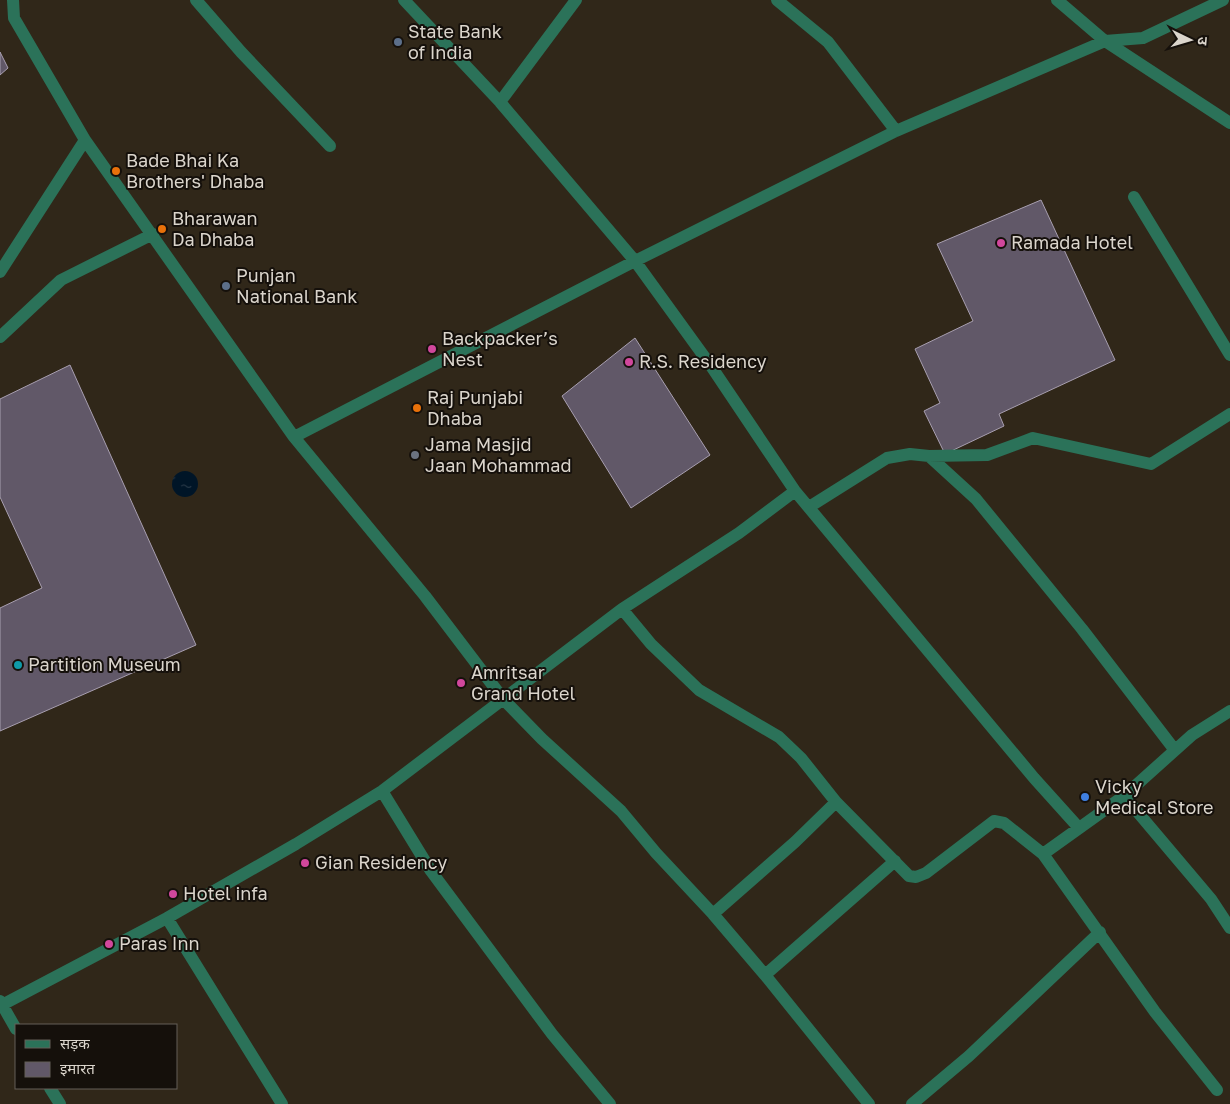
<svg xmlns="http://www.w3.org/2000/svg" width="1230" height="1104" viewBox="0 0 1230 1104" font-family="'Golos Text','Noto Sans Devanagari',sans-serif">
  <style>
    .water { fill: url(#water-ripples) }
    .building { fill: #615868; stroke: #a89fb0 }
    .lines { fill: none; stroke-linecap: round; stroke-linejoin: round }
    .minor { stroke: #2b7259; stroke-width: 12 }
    .service-dot { fill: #5c6f8a; stroke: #15100b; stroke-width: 2 }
    .food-dot { fill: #e8710a; stroke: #15100b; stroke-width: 2 }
    .hotel-dot { fill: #d1479c; stroke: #15100b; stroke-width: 2 }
    .worship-dot { fill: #6b7280; stroke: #15100b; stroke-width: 2 }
    .culture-dot { fill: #0f9aa8; stroke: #15100b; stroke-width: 2 }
    .shop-dot { fill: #3f7fe0; stroke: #15100b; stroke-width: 2 }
    .labels { text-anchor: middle; stroke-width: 4; stroke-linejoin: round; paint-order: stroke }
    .poi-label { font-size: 18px; fill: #dbd5cc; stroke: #15100b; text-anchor: start }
  </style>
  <defs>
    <pattern id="water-ripples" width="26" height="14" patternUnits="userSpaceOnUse" patternTransform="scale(1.25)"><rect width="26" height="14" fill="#001527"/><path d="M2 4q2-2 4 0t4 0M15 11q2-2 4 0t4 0" fill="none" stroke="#253645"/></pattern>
  </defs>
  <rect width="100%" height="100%" fill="#302719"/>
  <path class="water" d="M172 484a13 13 0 1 1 26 0a13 13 0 1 1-26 0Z"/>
  <path class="building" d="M0 52 8 68 0 75Z
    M1041 200 1115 360 999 414 1004 426 945 454 924 411 940 403 915 349 973 321 937 244Z
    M635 338 710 455 631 508 562 396Z
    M70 365 196 645 0 731V608L42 588 0 497V399Z"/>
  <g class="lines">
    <path class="minor" d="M13 0 14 18 85 140 294 437 425 596 504 700 542 739 621 811 656 853 713 914 765 975 869 1104
      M196 0 241 52 330 146
      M404 0 500 102 635 261 711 366 795 491 1034 778 1079 828
      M777 0 828 42 896 131
      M1057 0 1105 41 1230 123
      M500 102 576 0
      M1134 197 1230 355
      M0 272 85 140
      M0 337 61 280 153 234
      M294 437 635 261 896 131 1105 41 1143 38 1223 0
      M929 456 987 455 1033 438 1151 464 1230 414
      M809 507 887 458 910 454 929 456 976 499 1082 629 1174 749
      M622 609 651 644 699 690 779 737 801 758 836 802 909 876 916 877 926 873 994 821 1004 823 1043 854 1155 1012 1217 1090
      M382 791 431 871 552 1034 610 1104
      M1124 796 1211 899 1230 928
      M1043 854 1124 796 1192 735 1230 711
      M713 914 795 842 836 802
      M167 918 282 1104
      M765 975 895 861
      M0 1001 16 1029
      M0 1006 167 918 296 844 382 791 622 609 739 533 795 491
      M50 1088 60 1104
      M912 1104 969 1056 1100 932"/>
  </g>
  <g class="service-dot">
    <circle cx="398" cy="42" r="5"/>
    <circle cx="226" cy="286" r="5"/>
  </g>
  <g class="food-dot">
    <circle cx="116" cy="171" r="5"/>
    <circle cx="162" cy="229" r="5"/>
    <circle cx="417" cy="408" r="5"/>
  </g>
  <g class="hotel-dot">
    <circle cx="1001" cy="243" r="5"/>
    <circle cx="432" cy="349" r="5"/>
    <circle cx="629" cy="362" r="5"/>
    <circle cx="461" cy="683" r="5"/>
    <circle cx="305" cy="863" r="5"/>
    <circle cx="173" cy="894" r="5"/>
    <circle cx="109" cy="944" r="5"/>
  </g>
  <circle class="worship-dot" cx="415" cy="455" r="5"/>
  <circle class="culture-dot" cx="18" cy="665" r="5"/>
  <circle class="shop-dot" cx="1085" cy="797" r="5"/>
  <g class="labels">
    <g class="poi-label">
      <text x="408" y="38">State Bank<tspan x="408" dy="21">of India</tspan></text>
      <text x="126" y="167">Bade Bhai Ka<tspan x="126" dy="21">Brothers' Dhaba</tspan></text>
      <text x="172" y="225">Bharawan<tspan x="172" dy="21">Da Dhaba</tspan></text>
      <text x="1011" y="249">Ramada Hotel</text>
      <text x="236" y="282">Punjan<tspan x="236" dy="21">National Bank</tspan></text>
      <text x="442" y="345">Backpacker’s<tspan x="442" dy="21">Nest</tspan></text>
      <text x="639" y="368">R.S. Residency</text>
      <text x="427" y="404">Raj Punjabi<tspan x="427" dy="21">Dhaba</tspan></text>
      <text x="425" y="451">Jama Masjid<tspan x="425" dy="21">Jaan Mohammad</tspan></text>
      <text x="28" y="671">Partition Museum</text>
      <text x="471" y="679">Amritsar<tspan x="471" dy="21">Grand Hotel</tspan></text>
      <text x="1095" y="793">Vicky<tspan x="1095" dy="21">Medical Store</tspan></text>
      <text x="315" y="869">Gian Residency</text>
      <text x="183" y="900">Hotel infa</text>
      <text x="119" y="950">Paras Inn</text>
    </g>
  </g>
  <rect x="15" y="1024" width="162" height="65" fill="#15100b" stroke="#645f58"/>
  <rect x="25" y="1040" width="25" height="8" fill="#2b7259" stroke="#645f58"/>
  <text x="60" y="1049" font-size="15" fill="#dbd5cc">सड़क</text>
  <rect x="25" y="1062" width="25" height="15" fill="#615868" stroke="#645f58"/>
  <text x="60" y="1074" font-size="15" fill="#dbd5cc">इमारत</text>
  <g transform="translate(1190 40) rotate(95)" stroke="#15100b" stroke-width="4" paint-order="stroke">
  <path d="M0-4L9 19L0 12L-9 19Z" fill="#dbd5cc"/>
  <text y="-8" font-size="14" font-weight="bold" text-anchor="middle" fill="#dbd5cc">उ</text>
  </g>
</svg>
